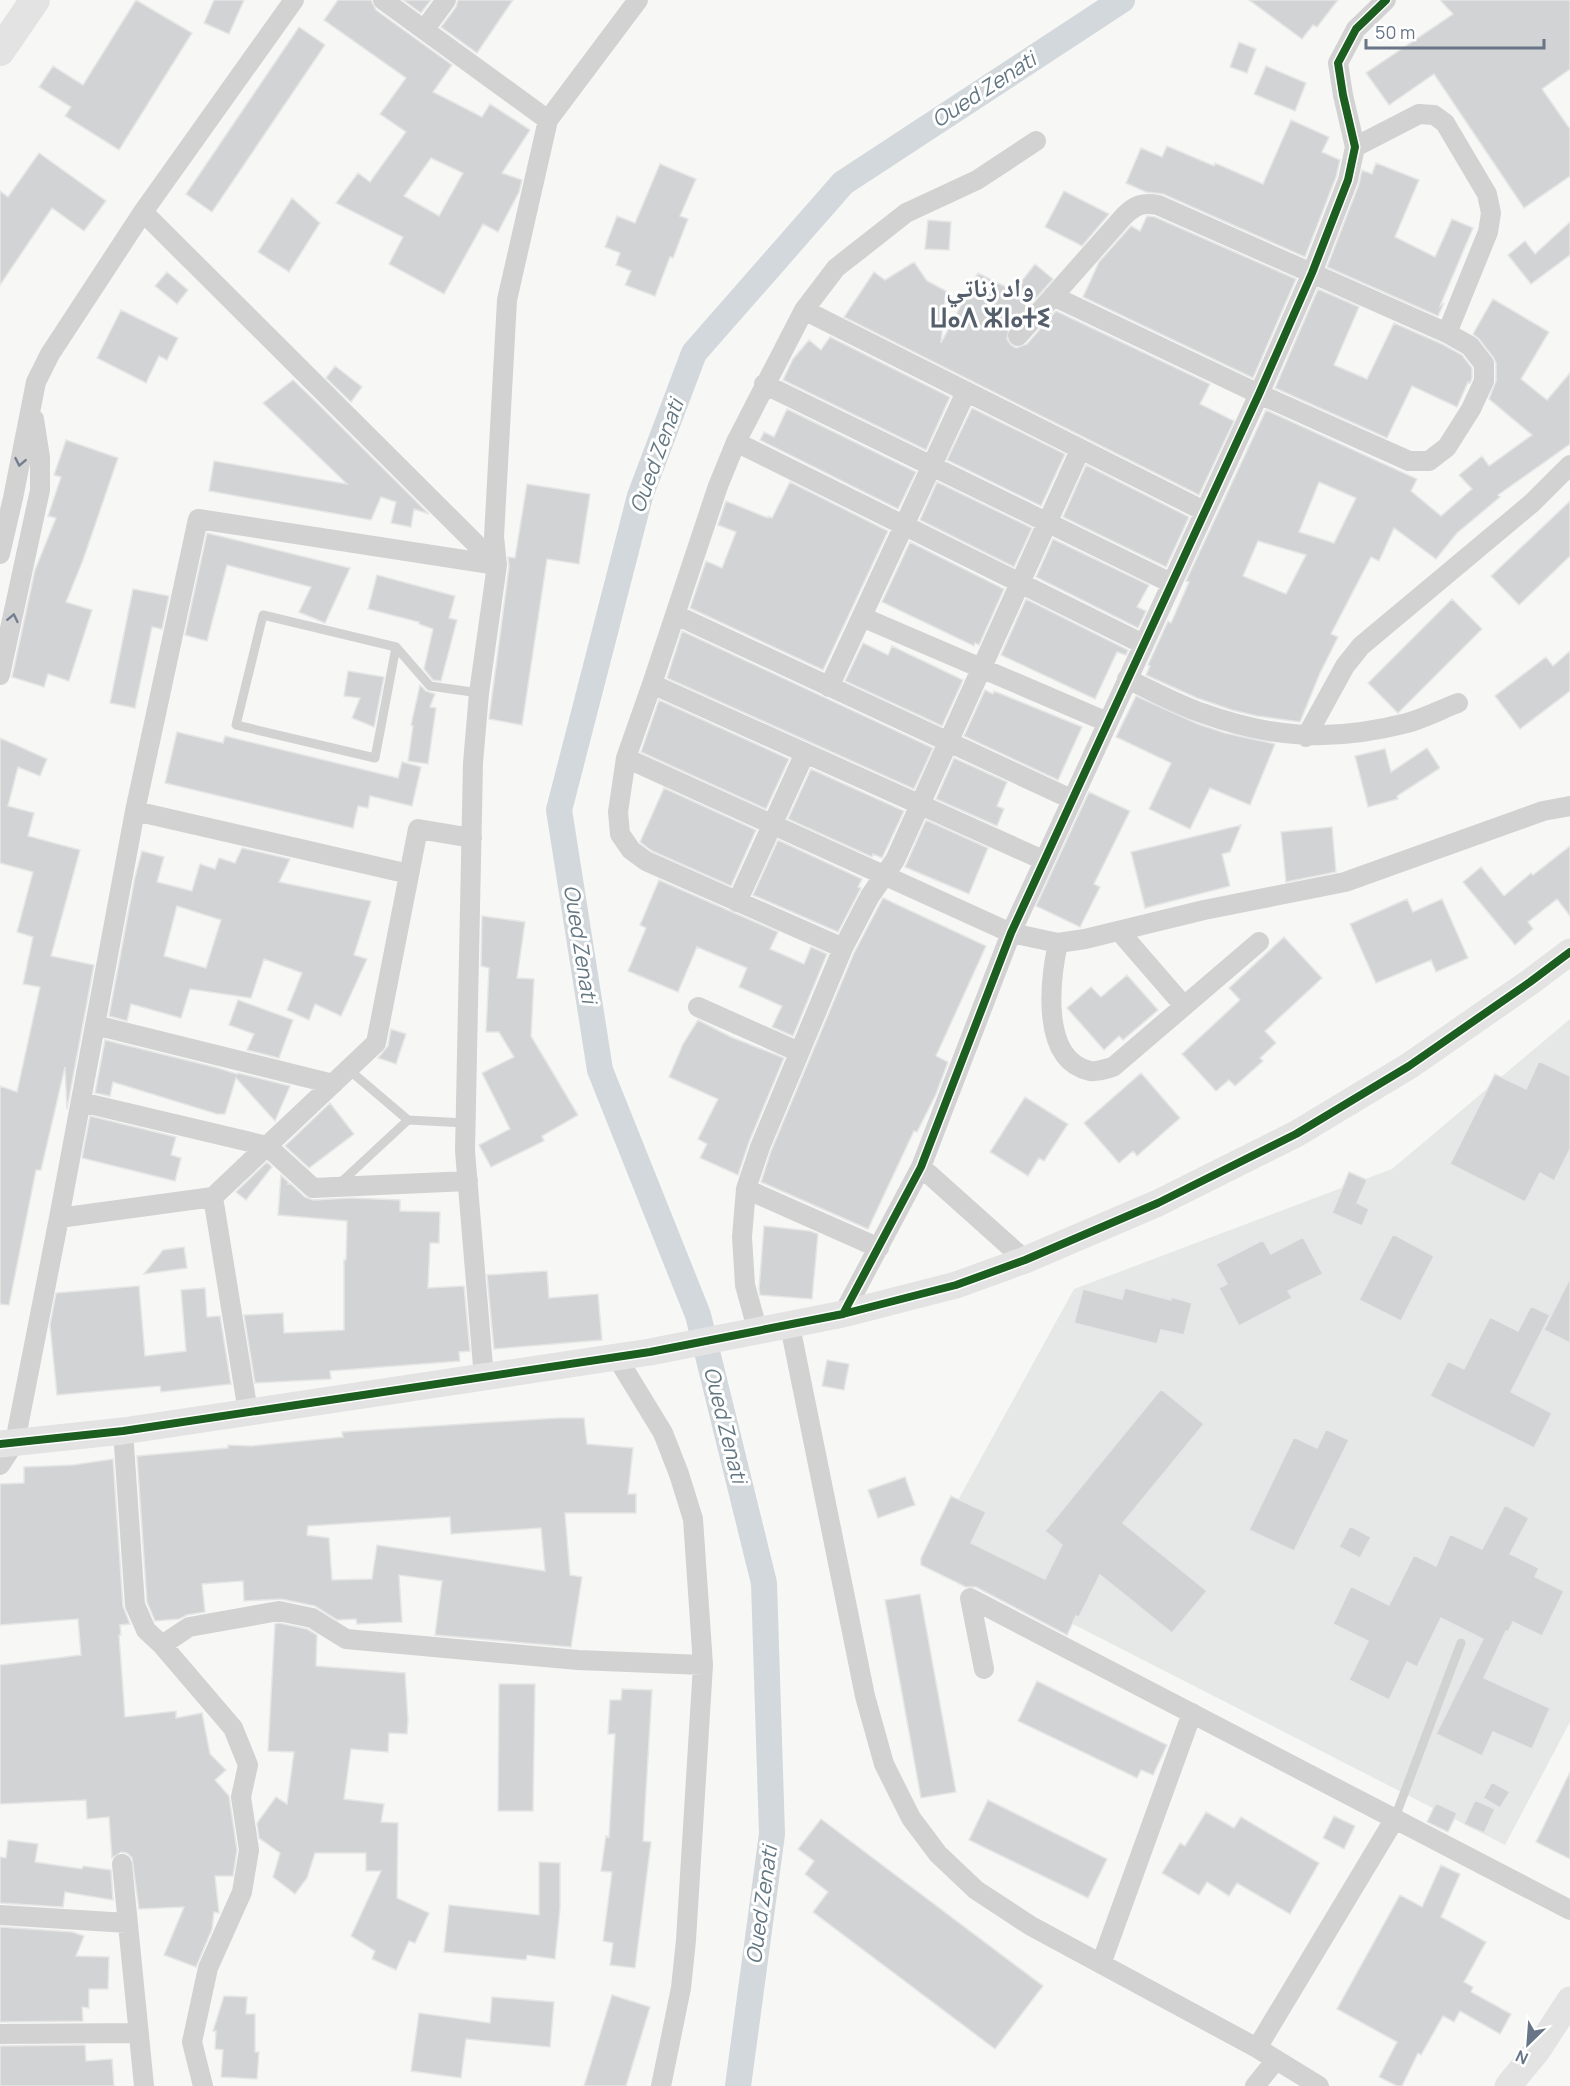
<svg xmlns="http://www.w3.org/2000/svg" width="1570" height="2086" viewBox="0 0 1570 2086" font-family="Manrope,'Noto Naskh Arabic','Noto Sans Tifinagh',sans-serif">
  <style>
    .built { fill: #e6e7e7 }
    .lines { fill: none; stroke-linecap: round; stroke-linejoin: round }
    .canal { stroke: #d2d8db; stroke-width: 26 }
    .building { fill: #d2d3d4; stroke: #e6e6e6; stroke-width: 1.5; fill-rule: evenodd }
    .lane { stroke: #d2d2d3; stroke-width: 9 }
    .street { stroke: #d2d2d3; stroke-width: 20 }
    .secondary { stroke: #e3e3e4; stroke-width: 27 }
    .primary { stroke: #e3e3e4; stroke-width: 30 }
    .cycleway-casing { stroke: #fff; stroke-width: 11 }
    .cycleway { stroke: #1b5e20; stroke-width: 8 }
    .oneway { stroke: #727e8f }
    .labels { text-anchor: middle; stroke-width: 6; stroke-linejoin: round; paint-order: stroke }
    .water-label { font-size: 21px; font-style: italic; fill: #637782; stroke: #fff }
    .district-label { font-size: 26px; font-weight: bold; fill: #555f6c; stroke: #fff }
  </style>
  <rect width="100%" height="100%" fill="#f7f7f6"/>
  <path class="built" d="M1570 1019V1722L1505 1845 930 1551 1074 1289 1392 1169Z"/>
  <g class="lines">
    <path class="canal" d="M738 2086 772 1834 764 1583 698 1315 600 1070 559 810 640 496 694 353 843 183 1122 0"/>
  </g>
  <path class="building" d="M136 0 192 33 119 150 65 116 71 107 39 87 53 66 83 85Z
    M214 0H244L229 34 204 23Z
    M338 0H371L376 10 452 65 433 92 482 117 490 104 530 130 502 173 522 180 519 192 498 232 483 224 444 294 389 264 403 237 336 203 358 173 370 182 406 132 380 114 406 78 324 20ZM431 158 463 173 439 216 404 196Z
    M403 0H431L421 13Z
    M458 0H513L477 53 441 27 456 7Z
    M1249 0H1338L1317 27 1313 25 1302 39Z
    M1440 0H1570V69L1542 89 1570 129V176L1524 208 1434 74 1389 105 1366 73 1453 14Z
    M299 27 325 45 212 212 186 194Z
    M1239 42 1256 49 1247 73 1230 67Z
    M1266 66 1306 83 1295 111 1254 94Z
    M1291 120 1329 137 1322 152 1340 160 1336 177 1305 257 1163 194 1146 192 1126 183 1141 148 1162 157 1167 146 1214 166 1215 163 1263 184Z
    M39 153 106 201 84 231 52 208 0 285V191L8 197Z
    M1376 163 1419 180 1395 237 1435 257 1452 219 1473 228 1440 306 1444 303 1438 316 1327 267 1359 184 1362 170 1372 174Z
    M660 164 696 179 680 216 688 219 673 258 670 257 655 296 625 285 631 271 616 265 620 253 605 247 617 216 635 223Z
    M1064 191 1109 214 1082 246 1045 227Z
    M292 198 320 223 289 272 258 252Z
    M1147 216 1155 217 1296 279 1253 378 1083 297 1099 262 1131 226 1140 231Z
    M928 220 951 222 949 250 925 249Z
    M1570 222V255L1531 284 1508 255 1525 241 1535 254Z
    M914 262 927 281 946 291 941 343 978 273 1014 291 1035 264 1053 279 1009 329 1007 339 1011 345 1016 348 1027 344 1056 311 1210 384 1200 404 1234 421 1199 495 844 317 874 272 885 280Z
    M167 272 188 290 177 304 155 286Z
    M1318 289 1359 307 1334 365 1367 379 1394 323 1442 344 1462 355 1472 368V378L1470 383 1468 382 1457 407 1412 386 1387 438 1275 388Z
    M1493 299 1549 332 1521 379 1547 400 1570 373V444L1498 495 1500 497 1457 533 1436 559 1394 528 1379 561 1371 557 1331 634 1338 637 1320 673 1300 722 1257 716 1232 710 1197 698 1146 675 1150 666 1148 665 1168 621 1171 623 1189 582 1186 581 1266 410 1417 479 1411 491 1441 516 1472 489 1459 475 1482 456 1489 466 1532 435 1489 399 1496 381V363L1493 357 1479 339 1473 334ZM1319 482 1356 498 1334 543 1299 532ZM1258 541 1306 555 1286 594 1243 576Z
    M121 310 178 338 167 360 159 356 146 383 97 358Z
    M830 337 950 397 926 450 783 380 793 359 809 340 821 350Z
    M335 366 362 387 351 402 326 378Z
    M293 380 311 397 429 514 414 509 411 527 391 523 396 502 381 497 371 520 209 491 214 461 347 484 263 403Z
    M972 408 1065 454 1041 506 947 460Z
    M787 409 916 472 898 509 760 440 764 432 774 437Z
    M66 440 118 458 83 560 66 602 92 610 69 681 48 674 44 687 12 677 35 570 56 518 48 516 61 477 54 475Z
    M1086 465 1189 517 1166 567 1063 517Z
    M790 482 888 531 823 670 690 608 706 561 722 568 736 532 718 525 726 501 768 518V516L772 518Z
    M937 482 1032 528 1014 567 920 520Z
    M527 484 590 494 579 564 547 559 522 725 489 719 509 567 508 557 515 558Z
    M1570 501V556L1519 605 1491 576Z
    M207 533 350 568 325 623 299 612 311 587 227 565 207 641 185 635Z
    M1053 539 1149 585 1137 607 1146 611 1138 628 1036 577Z
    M910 542 1004 589 979 645 975 643 974 646 882 602Z
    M377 575 455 596 449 618 457 620 441 681 433 680 424 669 433 629 419 624V622L368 609Z
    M133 589 169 596 162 629 152 627 135 708 110 703Z
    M1026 599 1128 650 1126 655 1117 652 1095 699 1001 655Z
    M1452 599 1482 629 1398 713 1368 683Z
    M682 631 933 748 914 789 667 678Z
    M863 643 888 655 892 646 963 680 942 726 845 681Z
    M1570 651V691L1520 729 1495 696 1546 657 1553 666Z
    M348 671 384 677 374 727 352 718 360 698 344 696Z
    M420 685 426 691 435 694 430 707 436 708 428 764 408 761 413 726 411 725Z
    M985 690 993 694 994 691 1082 727 1058 780 964 736Z
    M1136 696 1198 724 1225 733 1275 744 1250 805 1210 788 1190 829 1149 809 1171 763 1116 737Z
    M659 700 789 759 766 809 641 752Z
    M177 732 223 743 225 736 398 778 402 762 421 767 412 806 370 796 368 808 358 806 353 828 165 783Z
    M0 738 47 759 40 776 18 767 8 806 34 813 28 836 80 850 51 956 94 965 67 1109 65 1067 41 1170H36L9 1305 0 1304V1086L17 1092 40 987 23 984 33 937 17 932 33 872 0 863Z
    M1427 748 1440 768 1397 796 1398 799 1368 807 1355 756 1385 749 1391 772Z
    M954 758 1007 782 997 806 1004 809 997 826 936 799Z
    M811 769 904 811 882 858 873 854 872 857 788 819Z
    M664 788 756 830 731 886 652 851 640 842Z
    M1089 792 1130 811 1094 884 1100 887 1080 927 1036 906Z
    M926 820 988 848 969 894 905 867Z
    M1241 825 1230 852 1222 854 1230 886 1145 908 1131 852Z
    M1332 827 1336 872 1286 882 1281 832Z
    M778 840 862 879 858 887 861 888 838 932 753 895Z
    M1570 846V916L1557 899 1528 922 1533 929 1515 945 1463 882 1481 867 1504 896 1531 873 1533 875Z
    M242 848 290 859 279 882 371 901 354 955 367 959 341 1016 315 1004 309 1020 287 1010 302 973 264 959 251 998 190 989 181 1018 131 1004 127 1021 109 1016 135 877 142 851 164 857 157 882 192 891 200 864 215 869 219 858 235 863ZM177 906 221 920 206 968 164 956Z
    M659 880 778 932 770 949 804 964 811 947 827 954 793 1036 772 1027 782 1006 739 987 747 968 697 947 678 992 628 971 646 928 640 925Z
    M883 898 986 946 936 1056 948 1062 936 1094 917 1132 914 1131 868 1229 761 1182 771 1151 854 953Z
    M1407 899 1413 912 1442 899 1468 958 1436 972 1431 960 1376 983 1350 924Z
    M482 916 525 922 517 978 534 979 531 1036 578 1115 542 1136 544 1141 491 1167 479 1145 510 1129 482 1073 514 1057 499 1032H486L489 968 481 966Z
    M1284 937 1322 978 1265 1031 1276 1043 1260 1058 1263 1061 1235 1086 1229 1080 1216 1091 1182 1054 1240 1000 1229 988Z
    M1127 975 1158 1010 1123 1040 1119 1036 1104 1050 1067 1008 1091 987 1101 997Z
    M238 1000 293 1020 279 1058 247 1050 254 1034 229 1025Z
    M698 1020 731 1037 784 1058 749 1142 738 1175 700 1158 707 1144 698 1139 718 1099 669 1077 683 1044Z
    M391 1029 406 1034 396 1064 378 1058 388 1046Z
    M105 1040 218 1068 237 1074V1075L238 1073 290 1086 275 1121 236 1078 225 1114H217L113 1082 110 1096 95 1093Z
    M1539 1061 1570 1076V1149L1554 1181 1540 1173 1525 1202 1450 1164 1495 1074 1526 1089Z
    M1141 1073 1180 1118 1137 1156 1133 1151 1119 1163 1084 1123Z
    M1025 1097 1068 1124 1044 1161 1039 1158 1028 1176 990 1152Z
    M330 1103 354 1134 309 1168 285 1146Z
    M90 1116 176 1137 171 1155 181 1158 175 1181 82 1158Z
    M267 1162 272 1167 246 1200 236 1192Z
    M1349 1172 1367 1180 1357 1203 1369 1209 1362 1226 1332 1213Z
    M281 1175 289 1183 288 1184H291L305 1197 313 1200 351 1198 400 1200V1211L440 1212 439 1243H430L428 1288 464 1286 470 1351 459 1352 460 1361 330 1371 331 1379 255 1383 244 1315 283 1313 284 1333 344 1330V1260H346L347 1221 278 1215Z
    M764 1226 810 1231 818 1234 812 1299 760 1295 759 1289Z
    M1393 1234 1434 1256 1401 1321 1359 1300Z
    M1303 1237 1323 1274 1288 1291 1292 1298 1239 1326 1219 1288 1227 1284 1216 1264 1263 1240 1271 1254Z
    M184 1247 187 1268 144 1274 163 1250Z
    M547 1271 549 1298 598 1294 602 1340 494 1349 487 1275Z
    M1570 1278V1343L1544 1330Z
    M139 1286 145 1356 186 1351 181 1290 205 1288 207 1317 220 1316 231 1384 161 1392 160 1386 57 1395 50 1325 56 1293Z
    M1125 1288 1171 1300V1297L1192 1303 1184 1335 1161 1330 1157 1344 1074 1323 1083 1289 1122 1299Z
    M1531 1306 1550 1315 1511 1392 1552 1413 1534 1448 1430 1396 1448 1361 1464 1369 1490 1317 1518 1331Z
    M827 1360 849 1364 844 1390 822 1386Z
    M1161 1389 1204 1424 1123 1523 1207 1591 1172 1633 1100 1575 1079 1617 1076 1616 1067 1635 976 1587H966L921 1565V1558L951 1496 986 1512 971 1543 1045 1579 1062 1545 1045 1531Z
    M558 1418H584L587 1444 633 1448 628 1494H636V1513H565L570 1575 582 1577 571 1647 435 1635 442 1581 399 1575 402 1622 357 1624 356 1619 337 1620 315 1606 281 1599 244 1601 243 1581 202 1584 205 1612 187 1615 179 1619 155 1621 147 1602 137 1456 228 1448V1445L252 1446 343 1437 342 1432ZM450 1517 451 1534 541 1528 545 1571 377 1545 372 1579 332 1580 329 1538 307 1535 308 1526Z
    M1326 1429 1349 1440 1294 1551 1249 1530 1294 1437 1317 1448Z
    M113 1459 123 1606 130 1624 120 1625 121 1635H119L125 1717 176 1711V1718L202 1713 210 1754 226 1770 215 1780 229 1796 237 1850 233 1876H215L219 1913 214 1912 212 1929 196 1967 164 1955 184 1907 139 1909 132 1858 127 1853 121 1852 112 1858 109 1817 87 1819 86 1800 0 1804V1665L81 1655 78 1619 0 1625V1484L24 1483V1467L73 1465Z
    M905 1477 915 1505 878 1518 868 1490Z
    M1505 1505 1529 1518 1510 1554 1539 1568 1535 1577 1564 1591 1542 1636 1513 1622 1508 1632 1506 1631 1484 1678 1550 1708 1532 1749 1493 1732 1482 1756 1436 1734 1483 1639 1441 1618 1417 1667 1407 1662 1389 1700 1349 1680 1368 1641 1333 1624 1351 1586 1389 1605 1414 1555 1436 1566 1450 1534 1482 1549Z
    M1350 1526 1371 1537 1360 1558 1339 1547Z
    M920 1594 956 1792 921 1798 885 1600Z
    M279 1623 307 1629 317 1635 316 1666 405 1673 408 1720 407 1734 389 1733 388 1752 351 1749 344 1799 384 1804 381 1822 398 1823 397 1898 429 1913 415 1943 409 1941 396 1970 372 1959 375 1951 351 1936 381 1871H366V1853H315L307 1878 295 1894 273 1877 280 1853 259 1838 257 1823 276 1797 287 1804 294 1752 268 1751 275 1624Z
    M1037 1681 1167 1745 1153 1775 1141 1770 1137 1778 1018 1721Z
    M499 1684H535L533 1811H498Z
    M622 1689 652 1690 643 1841 651 1842 635 1968 610 1965 613 1943 603 1941 612 1872 601 1871 606 1836 609 1837 615 1734H608L610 1700H621Z
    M1570 1772V1859L1536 1842Z
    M1492 1782 1510 1792 1500 1808 1483 1798Z
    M988 1800 1107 1859 1088 1898 969 1840Z
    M1475 1800 1495 1809 1484 1833 1464 1824Z
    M1436 1803 1457 1813 1448 1832 1427 1822Z
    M1206 1812 1234 1828 1241 1817 1319 1863 1290 1914 1237 1883 1229 1896 1207 1882 1199 1895 1162 1873 1180 1843 1185 1846Z
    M1334 1816 1355 1826 1344 1849 1323 1838Z
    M821 1819 1043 1986 995 2049 813 1912 828 1892 805 1874 814 1861 798 1849Z
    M8 1840 38 1844 35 1862 82 1869 83 1866 111 1870 113 1900 65 1892 63 1907 0 1903V1857L6 1858Z
    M539 1862 560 1863V1908L555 1959 527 1955 526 1960 444 1952 449 1905 539 1915Z
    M1441 1865 1460 1874 1441 1917 1486 1942 1464 1982 1473 1987 1471 1992 1511 2014 1500 2034 1460 2011 1454 2022 1443 2016 1421 2055 1418 2053 1402 2086H1397L1379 2077 1397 2042 1337 2009 1400 1895 1422 1907Z
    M0 1927 72 1932 84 1936 76 1956 109 1957 108 1989H89V2008L82 2007 83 2021 0 2022Z
    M612 1995 650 2007 626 2086H584Z
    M224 1996 247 1997 246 2014H255V2052H259L257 2079 221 2077 223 2050 215 2049 216 2031H213Z
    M492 1997 554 2002 550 2047 466 2039 461 2078 411 2071 419 2013 490 2023Z
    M85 2045 86 2061 112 2059 114 2086H0V2046Z"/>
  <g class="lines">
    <path class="lane" d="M396 647 375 758 236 725 263 615 396 647 430 686 479 693
      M348 1069 408 1120 466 1123
      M338 1185 408 1120
      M1394 1820 1461 1643"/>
    <path class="street" d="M383 0 548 120
      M424 30 446 0
      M1355 147 1419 114 1434 115 1445 123 1487 194 1491 213 1488 232 1447 333
      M143 212 497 565
      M804 310 1204 511
      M1018 336 1124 216C1135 205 1143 202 1158 205L1447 333 1470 346 1484 364V381L1471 409 1447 447 1429 461H1409L1259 394 1053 296
      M764 384 1171 583
      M736 442 1143 644
      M0 554 13 498 36 382 50 354 143 212 294 0
      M676 615 1071 799
      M862 617 1107 722
      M0 675 40 490V457L34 419
      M1127 679C1151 690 1176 704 1202 713 1274 739 1333 742 1407 723 1425 718 1442 709 1458 703
      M652 684 1043 860
      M829 687 966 392
      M1306 737 1345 666 1361 646 1532 503 1570 465
      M626 758 1011 933 1058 943 1085 939 1204 910 1345 882 1543 811 1570 806
      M135 811 409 874
      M737 902 805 753
      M1119 931 1184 1006
      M1058 943C1050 980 1040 1060 1090 1071 1097 1072 1106 1069 1113 1067L1259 942
      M843 948 646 861 631 850 620 834 618 812 626 758 652 684 718 486 736 442 804 310 836 268 906 213 977 180 1036 141
      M698 1007 799 1052
      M95 1025 333 1084
      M81 1102 267 1146 313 1188 468 1181
      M921 1167 1025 1260
      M746 1189 879 1248
      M59 1218 213 1197
      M843 1314 921 1167 1011 933 1259 394 1312 273 1348 180 1355 147 1343 95 1338 63 1356 29 1386 0
      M790 1326 865 1696 884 1764 911 1818 938 1854 976 1890 1031 1926 1257 2048 1319 2086
      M758 1332 745 1285 742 1237 746 1189 760 1147 843 948 870 896 895 860 1080 450
      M616 1356 663 1433 679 1474 693 1519 703 1665 686 1940 681 1988 661 2086
      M484 1378 465 1151 473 763 479 693 497 565 494 537 507 300 548 120 638 0
      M248 1412 213 1197 376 1043 418 829 472 838
      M123 1431 135 1605 146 1630 162 1645 233 1728 248 1765 241 1797 249 1850 242 1892 208 1968 192 2042 203 2086
      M0 1465 15 1442 59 1218 135 811 198 519 497 565
      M162 1645 189 1627 279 1611 312 1618 346 1639 578 1660 703 1665
      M984 1669 970 1598 1570 1910
      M122 1864 144 2086
      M0 1915 127 1923
      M1101 1964 1192 1713
      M0 2034 139 2033
      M1257 2048 1394 1820
      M1255 2086 1276 2060"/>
    <path class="secondary" d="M0 1444 123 1431 650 1352 843 1314 956 1285 1025 1260 1158 1203 1296 1134 1409 1066 1530 982 1570 952
      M1508 2086 1537 2051 1570 2000"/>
    <path class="primary" d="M0 51 35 0"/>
    <defs>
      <path id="cycleway" d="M843 1314 921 1167 1011 933 1259 394 1312 273 1348 180 1355 147 1343 95 1338 63 1356 29 1386 0
        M0 1444 123 1431 650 1352 843 1314 956 1285 1025 1260 1158 1203 1296 1134 1409 1066 1530 982 1570 952"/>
    </defs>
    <use href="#cycleway" class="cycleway-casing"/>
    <use href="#cycleway" class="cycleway"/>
  </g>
  <defs><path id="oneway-chevron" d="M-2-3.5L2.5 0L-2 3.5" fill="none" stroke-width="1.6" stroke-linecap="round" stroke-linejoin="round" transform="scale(1.5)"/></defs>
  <g class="oneway">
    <use href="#oneway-chevron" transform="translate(20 462) rotate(101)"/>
    <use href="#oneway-chevron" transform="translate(13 618) rotate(-78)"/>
  </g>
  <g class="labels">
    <g class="water-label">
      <text transform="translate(984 90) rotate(-33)" y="7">Oued Zenati</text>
      <text transform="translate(657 456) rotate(-70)" y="7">Oued Zenati</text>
      <text transform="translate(580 944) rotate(81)" y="7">Oued Zenati</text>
      <text transform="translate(725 1425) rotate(76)" y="7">Oued Zenati</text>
      <text transform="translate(762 1905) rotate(-82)" y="7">Oued Zenati</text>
    </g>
    <g class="district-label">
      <text x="990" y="297">واد زناتي<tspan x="990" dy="30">ⵡⴰⴷ ⵣⵏⴰⵜⵉ</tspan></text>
    </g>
  </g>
  <g transform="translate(1528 2044) rotate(205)" stroke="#ffffff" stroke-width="4.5" paint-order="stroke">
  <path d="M0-4.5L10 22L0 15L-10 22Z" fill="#677587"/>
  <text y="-9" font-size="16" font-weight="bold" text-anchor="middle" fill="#677587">N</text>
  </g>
  <path d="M1366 39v9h178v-9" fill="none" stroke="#677587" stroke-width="3"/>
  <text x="1375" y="39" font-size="18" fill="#677587" stroke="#ffffff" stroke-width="4.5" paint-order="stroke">50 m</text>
</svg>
